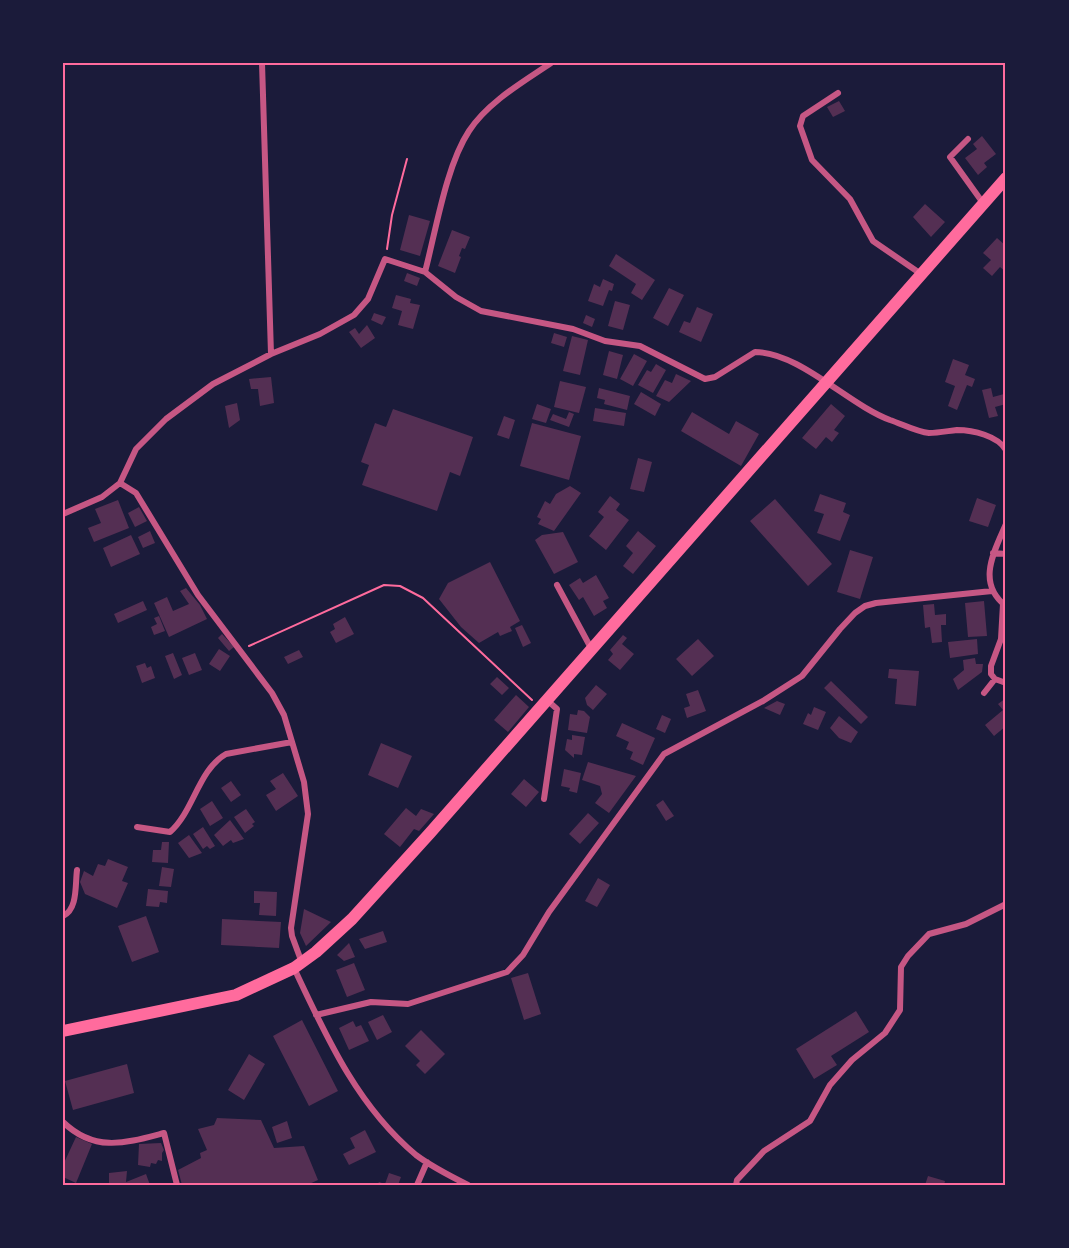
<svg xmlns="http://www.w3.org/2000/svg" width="1069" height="1248" viewBox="0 0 1069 1248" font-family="'Times New Roman',serif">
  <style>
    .building { fill: #542f53 }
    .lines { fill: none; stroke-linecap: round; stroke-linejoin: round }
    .path { stroke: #ff6b9d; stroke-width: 2 }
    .minor { stroke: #c65784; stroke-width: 6 }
    .secondary { stroke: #ff6b9d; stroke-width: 12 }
    .neatline { fill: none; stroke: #ff6b9d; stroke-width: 2 }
  </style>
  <rect width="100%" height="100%" fill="#1b1b3a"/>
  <path class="building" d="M839 101 845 111 833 117 827 107Z
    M982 136 996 154 984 163 987 167 978 175 965 158 977 149 973 144Z
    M925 204 945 222 931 237 913 217Z
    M409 215 430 221 420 256 400 250Z
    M452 230 470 237 465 249 462 248 459 256 461 257 455 273 438 266Z
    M997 238 1006 246V272L1000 267 992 276 983 268 991 260 983 253Z
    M616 254 655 280 642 300 631 293 636 284 609 266Z
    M407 273 420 278 417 286 404 281Z
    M603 279 614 284 612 291 609 290 603 306 588 301 594 284 600 287Z
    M669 288 684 295 668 326 653 318Z
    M396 295 411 299 410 303 420 305 413 329 398 325 402 311 392 308Z
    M615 301 630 305 623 330 608 326Z
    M697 307 713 314 701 342 679 332 684 321 690 323Z
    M374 313 386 317 382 325 371 320Z
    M586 315 595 319 592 327 583 323Z
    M367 325 375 338 361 348 349 332 355 328 359 334Z
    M554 333 567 337 564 347 551 343Z
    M572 336 588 340 580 375 563 371Z
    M609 351 623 355 617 379 603 375Z
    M634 354 647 361 633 386 620 379Z
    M953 359 969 365 965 375 975 379 972 387 967 385 957 410 948 406 955 386 945 382Z
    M656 364 666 370 653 393 638 385 647 370 651 372Z
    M676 374 691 381 669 402 656 396 665 380 672 383Z
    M271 377 274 403 260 406 258 389H251L249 379Z
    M560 381 586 387 579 413 554 407Z
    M599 388 630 396 627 410 604 404 605 400 597 398Z
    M991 388 993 397 1004 394 1006 404 995 407 998 416 989 418 982 390Z
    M641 392 661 404 655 416 634 404Z
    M237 403 240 420 229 428 225 406Z
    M537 404 551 409 546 423 532 419Z
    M831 404 845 416 834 430 839 433 832 442 826 437 816 449 802 438Z
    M595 408 626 413 624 426 593 421Z
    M393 409 473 437 460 476 450 472 437 511 362 485 369 465 361 462 375 423 386 427Z
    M569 412 574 414 569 427 550 420 553 414 566 419Z
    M692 412 729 434 736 421 759 434 741 466 681 431Z
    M504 416 515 420 509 439 497 435Z
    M532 423 581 436 569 480 520 466Z
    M638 458 652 462 644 492 630 489Z
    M570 486 581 493 554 531 538 524 541 519 537 517 545 501 550 504 556 494Z
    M820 494 846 503 843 512 850 515 840 541 817 533 824 514 814 511Z
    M610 496 620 504 616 510 629 520 606 550 589 536 604 517 598 512Z
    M977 498 996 505 988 527 969 521Z
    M775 499 832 564 808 586 750 521Z
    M118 500 129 528 94 542 88 528 101 523 95 509Z
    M139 507 147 521 135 527 128 513Z
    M150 531 155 543 143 548 138 537Z
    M638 531 656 546 633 574 623 566 633 553 626 546Z
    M563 532 578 562 554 574 535 540 542 535Z
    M131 535 140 554 111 567 103 548Z
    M850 550 873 557 860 599 837 592Z
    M490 562 520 621 510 627 512 631 500 636 498 632 479 643 461 627 439 599 448 583Z
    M596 575 609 598 603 601 607 608 594 616 583 597 579 600 569 585 580 578 583 583Z
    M186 588 200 605 207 619 169 637 154 603 167 597 173 611 189 604 180 591Z
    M143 601 147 610 118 623 114 614Z
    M984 601 987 636 968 637 965 603Z
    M934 604 935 615 946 614V625H941L942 642 932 643 930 627 925 628 923 605Z
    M159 616 165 631 154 635 151 627 157 624 154 618Z
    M345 617 354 634 336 643 330 632 335 629 333 624Z
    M522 625 531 643 523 647 515 628Z
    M222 634 234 647 229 651 218 638Z
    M623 635 627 638 622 644 634 654 620 670 608 660 613 654 610 650Z
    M698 639 714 656 692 676 676 659Z
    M977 639 978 654 950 658 948 642Z
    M219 649 230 656 220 671 209 664Z
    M299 650 303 657 288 664 284 657Z
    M173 653 182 675 174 679 165 656Z
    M195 653 202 670 189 675 182 658Z
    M975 658 976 664H983L982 672 958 690 953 679 964 670 963 660Z
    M145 663 147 668 151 666 155 678 142 683 136 666Z
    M889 669 919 671 916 706 895 704 897 679 888 678Z
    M497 677 509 688 502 695 490 684Z
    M831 681 868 717 861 724 824 688Z
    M596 685 607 694 593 710 587 705 585 698Z
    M698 690 706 711 687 718 684 708 690 706 686 694Z
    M516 695 529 707 508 732 494 720Z
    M1006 698V726L994 736 985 725 1003 710 998 704Z
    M777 701 785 704 780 715 764 708Z
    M814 707 826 712 818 730 803 724 808 713 811 715Z
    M578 710 584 711 590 717 587 733 568 730 570 714 577 715Z
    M662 715 671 719 665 733 656 729Z
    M839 716 858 732 851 743 839 738 830 728Z
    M622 723 655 738 643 765 630 759 633 752 626 749 629 742 616 736Z
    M572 735 585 737 582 755 574 754V758L565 750 567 739 572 740Z
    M381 743 412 756 398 788 368 775Z
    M588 762 636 776 609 813 595 803 602 794 600 786 582 780Z
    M564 769 581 773 577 793 569 791 570 788 561 786Z
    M283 773 298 796 276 811 266 795 276 789 270 781Z
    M524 779 539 792 526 807 511 794Z
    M231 781 241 795 231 802 221 788Z
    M663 800 674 816 666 821 656 805Z
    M212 801 223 818 210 826 200 809Z
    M406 808 416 816 421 809 434 814 419 831 414 829 400 847 384 834Z
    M246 809 255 822 252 824 254 826 245 833 234 817Z
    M588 813 599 823 580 844 569 834Z
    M230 820 244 839 233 843 231 840 223 846 214 835Z
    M203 827 215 846 210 849 207 846 203 849 193 834Z
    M189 835 202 853 189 858 178 843Z
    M162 842H169L168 863 152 862 153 850H161Z
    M108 859 128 867 122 881 128 883 117 908 85 894 80 882 84 871 93 876 98 864 105 866Z
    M162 867 174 869 171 887 159 886Z
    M598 878 610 885 597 907 585 901Z
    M148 889 168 891 167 903 160 902 159 907 146 906Z
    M254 891 277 892 276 916 259 915 260 903H254Z
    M304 909 331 922 306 946 300 933Z
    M146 916 159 952 132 962 118 926Z
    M222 919 281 922 279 948 221 945Z
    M383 931 387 942 365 949 359 939Z
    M349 943 355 957 344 961 337 955Z
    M354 963 365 990 347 997 336 970Z
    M528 973 541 1014 524 1020 511 978Z
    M856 1011 869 1032 831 1056 837 1065 814 1079 796 1049Z
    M383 1015 392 1032 377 1040 368 1022Z
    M302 1020 338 1091 309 1106 273 1036Z
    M353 1021 356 1027 361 1025 369 1041 349 1050 339 1028Z
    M421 1030 445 1054 425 1074 416 1065 420 1061 405 1046Z
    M249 1054 265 1064 244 1100 228 1090Z
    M127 1064 134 1093 73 1110 65 1081Z
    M217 1118 261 1120 274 1148 304 1146 318 1180 307 1185H182L178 1170 201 1158 200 1153 207 1150 198 1129 214 1125Z
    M287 1121 292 1138 277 1143 272 1127Z
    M365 1130 376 1152 349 1165 343 1154 355 1148 350 1138Z
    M76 1137 92 1144 76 1183 63 1177V1165Z
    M161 1143 164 1150 162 1153V1161L158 1160 156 1164 151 1163 150 1167 138 1165 139 1144Z
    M127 1171 126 1182 146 1174 150 1185H109V1173Z
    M389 1173 401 1177 398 1185H377L379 1182 385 1184Z
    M928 1176 945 1181 944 1185H925Z"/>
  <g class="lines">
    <path class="path" d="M387 249 392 215 407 159
      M249 646 384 585 400 586 423 598 532 700"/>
    <path class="minor" d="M262 63 271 354
      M838 93 803 116 800 126 812 160 850 199 873 241 921 274
      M968 139 950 157 983 203
      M425 272C436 230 446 166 469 131 488 102 523 82 551 63
      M120 483 136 493 198 595 272 693 284 715 304 782 308 814 291 928 292 936 302 963
      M63 514 102 497 120 483 136 449 166 419 213 384 271 354 320 334 354 315 368 299 385 259 425 272 456 297 481 311 573 329 605 341 640 346 705 379 715 377 755 352C799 352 849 405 890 420 902 424 917 432 929 433 938 433 948 431 957 430 973 430 998 436 1006 450
      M1006 524C994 552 976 583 1006 606
      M993 553 1006 554
      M557 585 592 650
      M1003 604 1001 639 991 666V674L995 679 1006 683
      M984 693 995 679
      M544 799 557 709 548 701
      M137 827 170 832C194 811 198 770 226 754L292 742
      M63 916C78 909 75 885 77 870
      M294 968C326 1036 357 1106 416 1155 432 1167 450 1176 468 1185
      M316 1015 371 1002 408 1004 507 972 523 955 549 912 664 754 763 701 802 676 840 629 855 613 865 606 876 603 992 591
      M63 1122C95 1153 126 1143 164 1133L177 1185
      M417 1185 427 1162
      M736 1185 737 1180 764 1151 810 1121 830 1085 852 1060 885 1033 900 1010 901 967 908 956 929 934 966 924 1006 904"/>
    <path class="secondary" d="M63 1031 236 995 294 968 316 952 352 919 430 833 1006 178"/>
  </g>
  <rect width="1069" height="1248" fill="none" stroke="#1b1b3a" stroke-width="129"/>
  <rect x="64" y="64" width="940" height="1120" class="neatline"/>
</svg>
